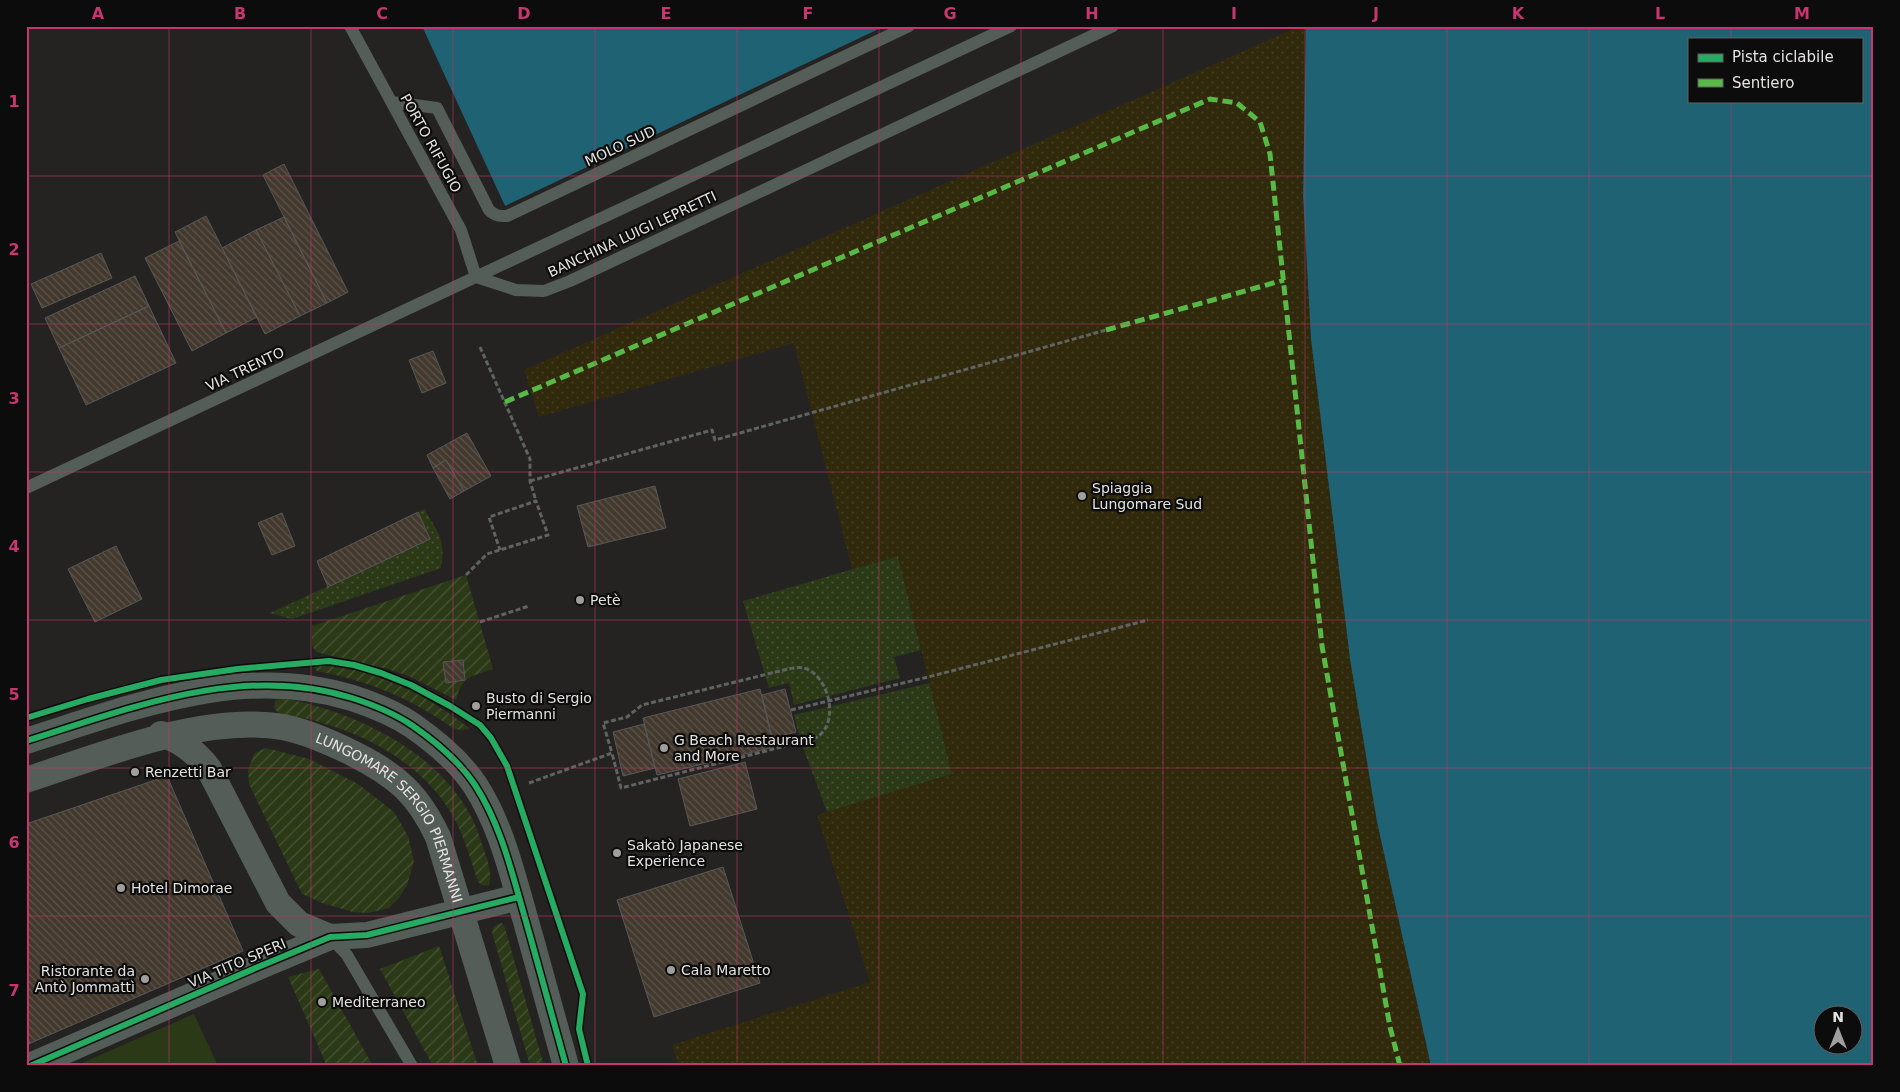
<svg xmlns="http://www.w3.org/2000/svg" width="1900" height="1092" viewBox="0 0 1900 1092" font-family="'DejaVu Sans',sans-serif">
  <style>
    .grass { fill: url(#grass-dots) }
    .sand { fill: url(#sand-dots) }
    .park { fill: #2b3917 }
    .garden { fill: url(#garden-furrows) }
    .water { fill: #1f6273; fill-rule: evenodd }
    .building { fill: url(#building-back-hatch); stroke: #595858 }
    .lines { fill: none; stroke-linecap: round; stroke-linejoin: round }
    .path { stroke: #5f6460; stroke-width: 3; stroke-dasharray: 5 2.5; stroke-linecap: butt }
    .lane { stroke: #545d58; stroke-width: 12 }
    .street { stroke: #545d58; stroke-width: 26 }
    .quiet { stroke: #58b947; stroke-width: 5; stroke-dasharray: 10 5; stroke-linecap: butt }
    .cycleway-casing { stroke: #0d0c0c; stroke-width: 9 }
    .cycleway { stroke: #26ab63; stroke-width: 6 }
    .grid { fill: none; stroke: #c7366f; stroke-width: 1; stroke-opacity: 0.55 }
    .poi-dot { fill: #a09f9e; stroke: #0d0c0c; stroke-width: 2 }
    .labels { text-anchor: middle; stroke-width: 4.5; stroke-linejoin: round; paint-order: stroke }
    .street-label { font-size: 14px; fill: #e3e2e1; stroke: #0d0c0c }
    .poi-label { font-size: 14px; fill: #e3e2e1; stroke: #0d0c0c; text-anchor: start }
    .neatline { fill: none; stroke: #c7366f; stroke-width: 2 }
    .grid-label { font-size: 16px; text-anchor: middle; font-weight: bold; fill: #c7366f }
  </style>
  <defs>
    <pattern id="grass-dots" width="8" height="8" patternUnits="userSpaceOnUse" patternTransform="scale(1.25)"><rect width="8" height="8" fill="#2b3917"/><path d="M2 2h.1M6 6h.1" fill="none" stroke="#4a5538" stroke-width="1.8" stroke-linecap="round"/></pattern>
    <pattern id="sand-dots" width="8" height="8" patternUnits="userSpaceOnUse" patternTransform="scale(1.25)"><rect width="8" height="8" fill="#30290c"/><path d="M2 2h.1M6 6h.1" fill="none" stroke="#443e23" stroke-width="1.8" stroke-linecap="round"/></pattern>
    <pattern id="garden-furrows" width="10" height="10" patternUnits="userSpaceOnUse" patternTransform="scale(1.25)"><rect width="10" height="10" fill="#2b3917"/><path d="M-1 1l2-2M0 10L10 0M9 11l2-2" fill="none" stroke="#4a5538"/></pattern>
    <pattern id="building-back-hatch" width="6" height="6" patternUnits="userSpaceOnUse" patternTransform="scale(1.25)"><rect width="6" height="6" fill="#42382d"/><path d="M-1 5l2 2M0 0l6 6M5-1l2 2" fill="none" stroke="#5d544b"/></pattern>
  </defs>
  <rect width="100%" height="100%" fill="#242322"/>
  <path class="grass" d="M424 509C438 532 446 539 441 568L292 619 270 613 430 539 418 512Z
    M898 556 921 650 894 657 900 678 794 705 789 683 769 688 743 601Z
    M930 683 952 774 827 812 801 742 794 715Z"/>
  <path class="sand" d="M1300 26H1306L1303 196 1311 339 1377 822 1431 1066H679L672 1045 870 982 817 815 952 774 898 556 852 569 794 343 539 417 524 370Z"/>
  <path class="park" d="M194 1014 218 1066H75Z"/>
  <path class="garden" d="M466 575 493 669C472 676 462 676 456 700L409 676 388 669 316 652 312 645V626Z
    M313 665C372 667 425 693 470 729L460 730 453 728C410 698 369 681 317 671Z
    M282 698C363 713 458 760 482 844 486 857 493 872 489 885L483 886 478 882C471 861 465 838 454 818 430 774 385 744 338 728 325 724 312 719 298 717 293 716 287 717 283 715 280 714 276 711 274 708L275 701Z
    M266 748 309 759 358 784 394 812 408 836 414 861 407 885 399 898 389 908 368 913 353 912 322 903 302 894 249 784 248 769 255 753Z
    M502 923 505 928 544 1066H530L492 932 494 926Z
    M439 946 478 1066H433L380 969Z
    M319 969 373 1066H327L288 977Z"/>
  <path class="water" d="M422 26H885L505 206Z
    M1306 26H1874V1066H1431L1377 822 1350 659 1311 339 1303 196ZM1689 39H1861V101H1689ZM1822 1014H1852V1044H1822Z"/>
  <path class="building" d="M284 164 348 292 327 303 263 175Z
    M206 216 257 317 226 333 175 232Z
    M284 217 327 303 300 316 256 230Z
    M256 230 300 316 265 334 222 248Z
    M179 241 226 333 192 351 145 258Z
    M101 253 112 278 42 308 31 284Z
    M135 276 149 306 59 348 45 318Z
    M149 306 176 363 86 405 59 348Z
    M433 351 446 383 422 393 409 360Z
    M467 433 491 476 464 491 446 460 433 468 427 455Z
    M446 460 464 491 450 499 433 468Z
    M655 486 666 528 588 547 577 506Z
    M418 512 430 539 328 587 317 561Z
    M282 513 295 546 272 555 258 523Z
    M116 546 142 599 95 622 68 569Z
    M463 660 465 680 446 683 443 662Z
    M760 689 774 747 657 775 643 718Z
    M785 689 796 732 772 738 762 695Z
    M644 724 655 768 623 776 613 732Z
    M745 762 757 809 690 826 678 779Z
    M167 776 243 951 26 1045V824Z
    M723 867 760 983 654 1017 617 900Z"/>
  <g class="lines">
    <path class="path" d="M480 347 530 459V481L536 501
      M530 481 712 430 715 440 1106 330
      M466 575 487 554 548 535 536 501 489 517 500 550
      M480 622 529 606
      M791 710 928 677 1148 620
      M529 783 612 753 621 788 801 742C807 741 815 739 820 735 839 718 828 675 804 668 799 667 793 668 788 669L642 705 627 717 603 723 612 753"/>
    <path class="lane" d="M350 26 461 230 476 277
      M392 102 437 108 489 210C495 216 499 216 507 216L909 26
      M476 277 516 290 544 291 570 281 1113 26
      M26 488 1011 26
      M330 937 347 955 412 1066"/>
    <g class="street">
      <path d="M161 734C181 740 196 752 209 769L278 903 299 924 330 937"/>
      <path d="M26 741C131 708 242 663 352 698 374 705 394 713 413 726 436 742 459 761 475 785 501 825 512 873 525 918 539 967 552 1016 566 1066"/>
      <path id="s1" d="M26 780C100 756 198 716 276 726 301 729 332 743 354 754 396 775 418 794 438 837L508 1066"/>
      <path d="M30 1066 258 967 330 937 367 935 519 897"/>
    </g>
    <path class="quiet" d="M1106 330 1284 280
      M505 402 1210 99 1237 103 1260 122 1270 154 1322 646 1390 1027 1400 1066"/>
    <defs>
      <path id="cycleway" d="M26 718 88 699 161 680 237 669 329 661 354 665 381 673 411 685 450 706 480 725 491 738 507 766 583 994 579 1029 588 1066
        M26 741C131 708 242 663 352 698 374 705 394 713 413 726 436 742 459 761 475 785 501 825 512 873 525 918 539 967 552 1016 566 1066
        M30 1066 258 967 330 937 367 935 519 897"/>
    </defs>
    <use href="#cycleway" class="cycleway-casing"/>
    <use href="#cycleway" class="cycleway"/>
  </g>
  <path class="grid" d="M169 26V1066M311 26V1066M453 26V1066M595 26V1066M737 26V1066M879 26V1066M1021 26V1066M1163 26V1066M1305 26V1066M1447 26V1066M1589 26V1066M1731 26V39M1731 101V1066M26 176H1874M26 324H1874M26 472H1874M26 620H1874M26 768H1874M26 916H1874"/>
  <g class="poi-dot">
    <circle cx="1082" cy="496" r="5"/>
    <circle cx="580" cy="600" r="5"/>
    <circle cx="476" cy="706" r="5"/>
    <circle cx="664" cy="748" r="5"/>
    <circle cx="135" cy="772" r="5"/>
    <circle cx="617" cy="853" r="5"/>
    <circle cx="121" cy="888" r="5"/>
    <circle cx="671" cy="970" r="5"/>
    <circle cx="145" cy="979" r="5"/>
    <circle cx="322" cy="1002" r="5"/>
  </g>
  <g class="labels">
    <g class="street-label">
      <text transform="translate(431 143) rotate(61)" y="5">PORTO RIFUGIO</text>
      <text transform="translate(620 146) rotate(-25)" y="5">MOLO SUD</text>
      <text transform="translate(632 234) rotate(-25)" y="5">BANCHINA LUIGI LEPRETTI</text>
      <text transform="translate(245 369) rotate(-25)" y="5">VIA TRENTO</text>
      <text dy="5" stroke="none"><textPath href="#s1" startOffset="415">LUNGOMARE SERGIO PIERMANNI</textPath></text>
      <text transform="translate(237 963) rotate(-23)" y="5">VIA TITO SPERI</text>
    </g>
    <g class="poi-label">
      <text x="1092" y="493">Spiaggia<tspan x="1092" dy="16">Lungomare Sud</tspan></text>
      <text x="590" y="605">Petè</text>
      <text x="486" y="703">Busto di Sergio<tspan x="486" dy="16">Piermanni</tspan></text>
      <text x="674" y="745">G Beach Restaurant<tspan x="674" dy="16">and More</tspan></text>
      <text x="145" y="777">Renzetti Bar</text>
      <text x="627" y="850">Sakatò Japanese<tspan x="627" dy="16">Experience</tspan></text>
      <text x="131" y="893">Hotel Dimorae</text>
      <text x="681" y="975">Cala Maretto</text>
      <text x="135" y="976" text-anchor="end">Ristorante da<tspan x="135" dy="16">Antò Jommattì</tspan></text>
      <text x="332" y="1007">Mediterraneo</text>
    </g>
  </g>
  <rect width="1900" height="1092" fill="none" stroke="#0d0c0c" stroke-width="55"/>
  <rect x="1688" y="38" width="175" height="65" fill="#0d0c0c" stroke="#636261"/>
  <rect x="1698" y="54" width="25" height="8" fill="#26ab63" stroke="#636261"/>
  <text x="1732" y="62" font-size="15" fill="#e3e2e1">Pista ciclabile</text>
  <rect x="1698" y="79" width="25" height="8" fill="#58b947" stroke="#636261"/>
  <text x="1732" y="88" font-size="15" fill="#e3e2e1">Sentiero</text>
  <g transform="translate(1838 1030)"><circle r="24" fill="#0d0c0c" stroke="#636261"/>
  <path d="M0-4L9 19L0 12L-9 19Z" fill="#a09f9e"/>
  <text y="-8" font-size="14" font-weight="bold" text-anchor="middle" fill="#e3e2e1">N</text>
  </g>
  <rect x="28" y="28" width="1844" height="1036" class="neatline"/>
  <g class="grid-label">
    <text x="98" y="19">A</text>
    <text x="240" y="19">B</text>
    <text x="382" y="19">C</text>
    <text x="524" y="19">D</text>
    <text x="666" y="19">E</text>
    <text x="808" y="19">F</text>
    <text x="950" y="19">G</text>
    <text x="1092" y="19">H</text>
    <text x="1234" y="19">I</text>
    <text x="1376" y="19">J</text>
    <text x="1518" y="19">K</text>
    <text x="1660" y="19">L</text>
    <text x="1802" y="19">M</text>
    <text x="14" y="107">1</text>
    <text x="14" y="255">2</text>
    <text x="14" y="404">3</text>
    <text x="14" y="552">4</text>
    <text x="14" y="700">5</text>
    <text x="14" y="848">6</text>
    <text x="14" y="996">7</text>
  </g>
</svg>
